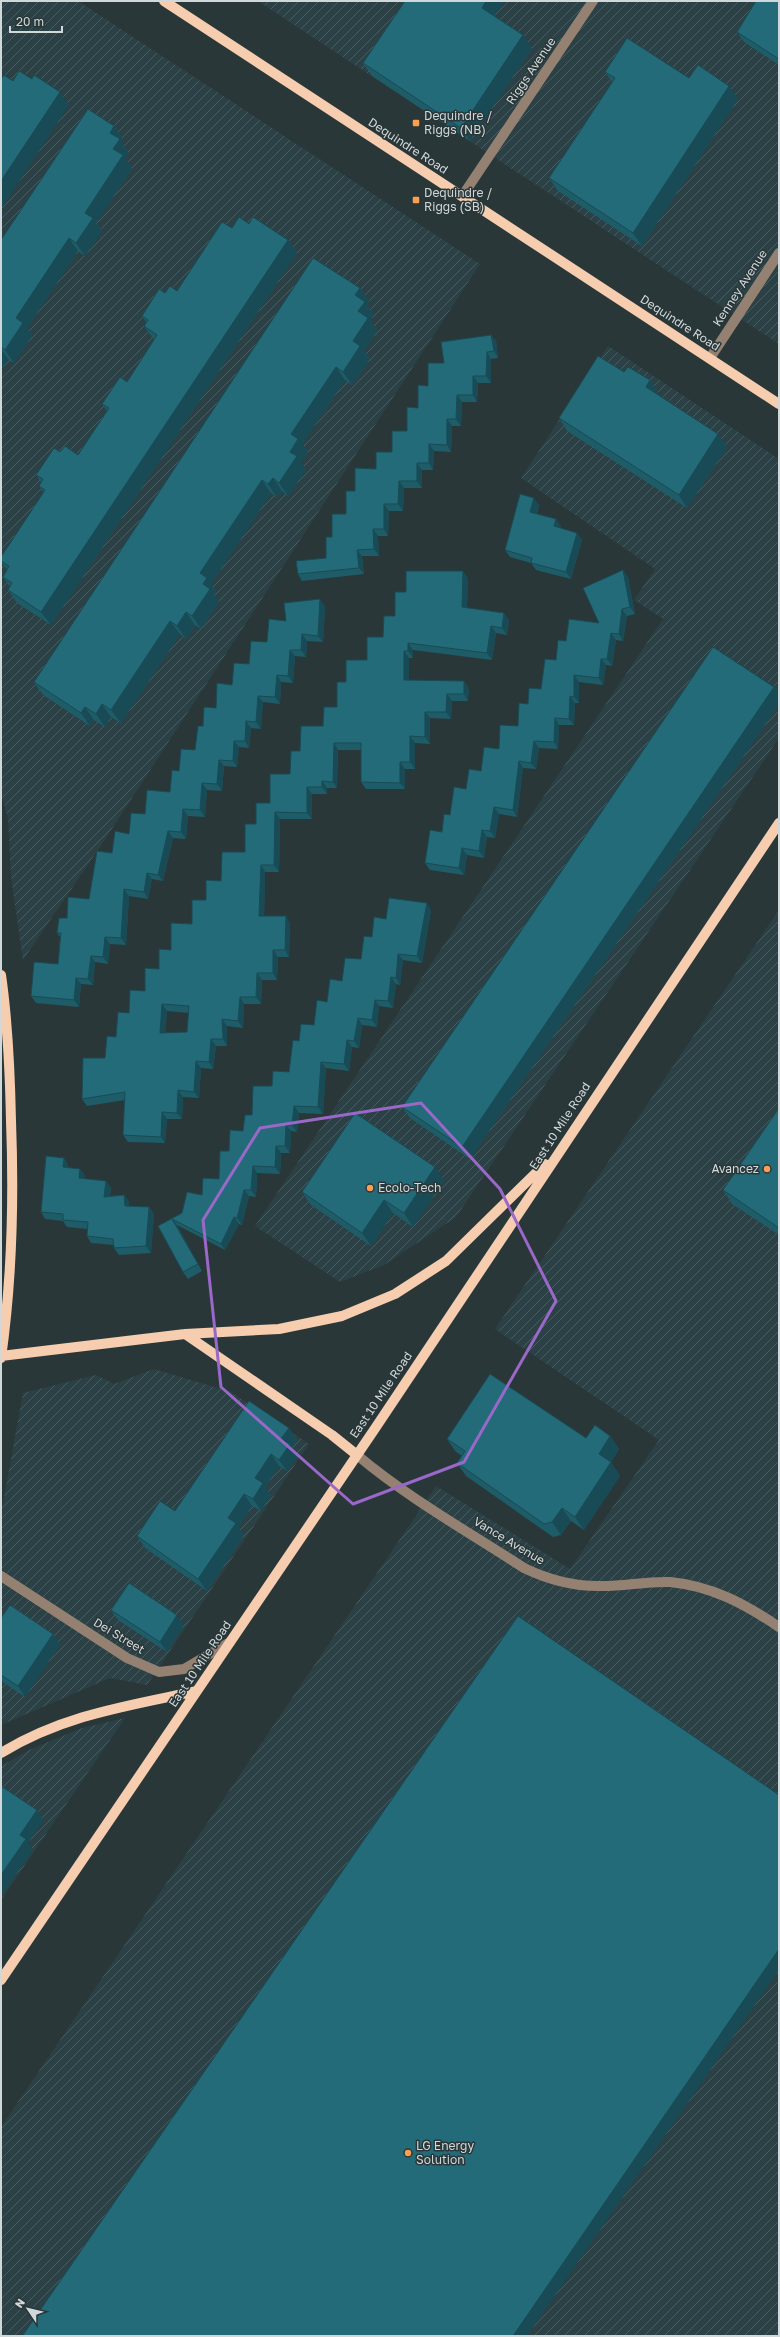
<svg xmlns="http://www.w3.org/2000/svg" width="780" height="2337" viewBox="0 0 780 2337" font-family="'Golos Text',sans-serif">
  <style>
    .industrial { fill: url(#industrial-furrows) }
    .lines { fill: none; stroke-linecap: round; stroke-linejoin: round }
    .minor { stroke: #958172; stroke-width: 10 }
    .major { stroke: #f7cdaf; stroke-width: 10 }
    .wall { fill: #1e5c68; fill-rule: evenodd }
    .shaded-wall { fill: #184b55 }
    .building { fill: #236b79; stroke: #184b55; fill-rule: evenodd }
    .marked { fill: none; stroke: #9968c8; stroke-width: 3; stroke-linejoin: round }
    .poi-dot { fill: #fb9e51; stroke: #2a3739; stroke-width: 1.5 }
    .labels { text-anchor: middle; stroke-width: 3; stroke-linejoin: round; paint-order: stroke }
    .street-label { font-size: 12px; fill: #d1d8da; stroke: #2a3739 }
    .poi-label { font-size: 12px; fill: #d1d8da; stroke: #2a3739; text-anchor: start }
  </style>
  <defs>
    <pattern id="industrial-furrows" width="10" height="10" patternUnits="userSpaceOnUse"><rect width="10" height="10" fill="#2c4145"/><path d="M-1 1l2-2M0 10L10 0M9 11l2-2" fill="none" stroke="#4a5c5f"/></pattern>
  </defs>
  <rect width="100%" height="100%" fill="#2a3739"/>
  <path class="industrial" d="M1 1H78L480 264 100 847 23 960 11 877 8 819 1 793Z
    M258 1H779V344L512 169Z
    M608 346 779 459V738L456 1217 384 1265 340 1282 255 1226 663 619 634 600 655 569 521 478Z
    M779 910V2336H1V2127L436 1486 570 1569 659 1440 495 1329Z
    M154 1369 231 1392 309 1444 147 1685 110 1678 1 1725V1514L23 1393 96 1375 114 1384Z
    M125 1718 1 1900V1766L31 1749 82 1728Z"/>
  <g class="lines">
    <path class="minor" d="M463 195 593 1
      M710 358 779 253
      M357 1455C408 1498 467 1531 524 1568 549 1580 575 1587 603 1586 625 1586 648 1581 670 1582 712 1586 745 1604 779 1627
      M1 1576 127 1658 159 1672 184 1669 230 1642"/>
    <path class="major" d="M164 1 779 404
      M1 975C8 1024 10 1072 11 1121 14 1200 12 1280 1 1358
      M185 1334 332 1435 357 1455
      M1 1356 185 1334 279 1329 342 1316 395 1294 446 1261 545 1164
      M1 1753C63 1715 127 1706 197 1691
      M1 1980 376 1427 779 823"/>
  </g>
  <path class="wall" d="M504 1 494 16 532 48 470 141 372 76 363 63Z
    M779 1V65L744 42 737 32Z
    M605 72 689 78 738 99 642 246 558 191 549 178 612 82Z
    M114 126 123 139 121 142 129 153 125 159 132 168 96 223 102 231 85 256 78 251 27 328 32 336 14 363 8 359 1 370V240Z
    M249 224 288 240 297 253 51 625 17 603 8 590 10 587 3 577 7 570 1 562V557L44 493 39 486 41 482 36 475 60 452 78 455 107 411 102 404 127 382 154 340 144 326 146 322 142 316 165 293 177 291 232 228Z
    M360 288 369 302 367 305 374 315 370 321 377 331 364 351 370 359 352 385 345 380 302 444 308 452 301 462 306 470 288 496 282 491 277 498 271 493 211 584 216 591 214 595 219 602 201 629 195 625 186 639 180 634 121 723 111 717 105 727 94 720 90 726 43 695 34 682Z
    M491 335 496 341 498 358 491 359V383H478L477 402H462L461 426H452L451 452 434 451 433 470H422V488H404L403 511H389L388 536H378L379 556H362L364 574 302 581 298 574 326 558 332 537 346 514 355 491 392 452 407 431 428 386 444 363Z
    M624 372 650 380 658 393 657 394 727 447 687 508 567 431 559 418Z
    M539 505 537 514 561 526 560 528 577 533 582 540 571 579 536 570 531 563 510 557 505 550Z
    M628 577 635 614 627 616 623 641 616 640 612 666 606 665 603 685 579 682V703H575L574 725H559L558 749 539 748 536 769 523 768 517 817 499 814 495 838 487 837 484 858 467 855 464 875 430 870 425 863 450 815 466 789 518 726 528 704 541 689 566 641 599 623Z
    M468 578 467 608 509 620 507 635 496 633 492 660 413 650V658H409V680L469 688 468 701H452L451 719 430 718V744L415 743V769H405V789H366L361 782V750H338L337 788H327V794H312V819H280L279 872H265L264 916 290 923 289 957H278L277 980H262L261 1004H244L243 1028 227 1026V1046H216L213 1069 201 1068 199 1098 183 1097 182 1119H167L165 1143 128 1142 123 1135 125 1100 87 1106 82 1099 129 1013 145 991 171 950 192 924 206 900 245 852 256 824 270 803 290 774 300 751 323 726 337 707 346 682 367 660 383 637 395 616 406 592ZM167 1011 189 1013 187 1032 165 1033Z
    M325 606 323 642 307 641 306 657 295 656 293 683 281 682 280 704 263 702 261 729 251 728 249 748 239 747 237 767 224 766 222 791 207 790 205 817 188 816 186 839 173 838 163 881 152 879 148 899 129 896 126 945 110 944 108 964 95 962 93 985 81 984 79 1007 36 1003 31 996 58 964 60 937 57 933 67 918 89 899 112 853 129 834 145 814 170 792 179 771 195 750 203 726 232 685 267 642 286 621Z
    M774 687 779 694V704L470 1159 410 1118 402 1107Z
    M431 910 422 963 403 960 400 985 396 984 393 1008 379 1006 377 1027 362 1025 359 1048 352 1047 349 1071 326 1068 323 1114 299 1113 297 1132 291 1131 290 1153H281L280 1174 257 1173 256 1197 249 1196 242 1225 239 1224 225 1250 177 1225 202 1271 188 1279 183 1272 158 1226 182 1213 202 1195 219 1179 229 1151 243 1131 252 1115 272 1086 289 1072 299 1041 314 1025 327 1002 342 981 361 959 372 937 386 919Z
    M779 1108V1235L732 1204 723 1190Z
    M64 1158 68 1165V1168L80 1169 85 1176 84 1179 106 1181 111 1188 110 1196 124 1195 129 1202V1206L149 1207 154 1214 151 1253 119 1255 114 1248V1245L91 1243 87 1236V1229L67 1227 63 1221 45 1219 41 1212Z
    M444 1180 413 1227 393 1213 371 1246 311 1205 302 1192Z
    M289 1428 297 1440 292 1447 298 1456 287 1471 279 1466 265 1487 271 1495 261 1511 252 1506 238 1527 244 1535 207 1591 145 1548 137 1536 175 1511Z
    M610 1436 619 1449 611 1462 620 1476 584 1530 571 1521 561 1535 553 1537 466 1476 457 1463 462 1456 456 1452 447 1439 586 1438Z
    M111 1610 184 1625 167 1652 118 1620Z
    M1 1618 53 1634 60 1644 25 1697 1 1681Z"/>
  <path class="shaded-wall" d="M486 1H504L491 21 482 8Z
    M523 35 532 48 470 141 461 128Z
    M729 86 738 99 642 246 633 233Z
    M60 92 69 105 1 209V181Z
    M114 126 123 139 121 142 129 153 125 159 132 168 96 223 102 231 85 256 76 243 85 213 113 149 110 133Z
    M69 238 78 251 27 328 32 336 14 363 5 350 16 318Z
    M288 240 297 253 51 625 41 612Z
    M360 288 369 302 367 305 374 315 370 321 377 331 364 351 370 359 352 385 343 372 353 341 358 311 355 295Z
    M491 335 496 341 498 358 494 351Z
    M1 349 8 359 1 370Z
    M487 352 491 359V383L486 376Z
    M336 367 345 380 302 444 308 452 301 462 306 470 288 496 279 483 290 452 291 434Z
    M473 376 478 383 477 402 473 395Z
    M650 380 658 393 654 399 646 387Z
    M457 395 462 402 461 426 456 419Z
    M447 419 452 426 451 452 447 445Z
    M718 434 727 447 687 508 679 495Z
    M429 444 434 451 433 470 429 463Z
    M417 463 422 470V488L417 481Z
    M273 478 282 491 277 498 268 484Z
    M262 480 271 493 211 584 216 591 214 595 219 602 201 629 192 616 203 584 200 573Z
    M399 481 404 488 403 511 398 504Z
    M534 498 539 505 535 519 530 512Z
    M384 504 389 511 388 536 384 529Z
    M556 519 561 526 559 533 554 526Z
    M373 529 378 536 379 556 374 549Z
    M577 533 582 540 571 579 566 572Z
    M357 550 362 556 364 574 359 568Z
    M623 570 628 577 635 614 630 607Z
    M463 571 468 578 467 614 462 607Z
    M320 599 325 606 323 642 318 636Z
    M622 609 627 616 623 641 619 634Z
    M186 612 195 625 186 639 177 626Z
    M504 613 509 620 507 635 502 628Z
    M170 621 180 634 121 723 111 710Z
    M491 626 496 633 492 660 487 653Z
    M611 633 616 640 612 666 607 659Z
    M302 634 307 641 306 657 301 650Z
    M408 643 413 650V658L408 651Z
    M290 650 295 656 293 683 288 676Z
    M404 651 409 658V687L404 680Z
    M601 659 606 665 603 685 599 678Z
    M277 675 281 682 280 704 275 697Z
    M574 675 579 682V703L574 697Z
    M464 681 469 688 468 701 464 694Z
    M774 687 779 694V704L470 1159 462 1147Z
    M447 694 452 701 451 719 446 712Z
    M258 696 263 702 261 729 256 722Z
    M570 696 575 703 574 725 569 719Z
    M102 704 111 717 105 727 96 714Z
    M85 707 94 720 90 726 81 713Z
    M425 712 430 718V744L425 737Z
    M555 718 559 725 558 749 554 742Z
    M246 721 251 728 249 748 245 741Z
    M410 736 415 743V769L410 762Z
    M234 741 239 747 237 767 233 761Z
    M534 741 539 748 536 769 531 763Z
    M334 743 338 750 337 788 333 782Z
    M219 760 224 766 222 791 217 784Z
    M519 761 523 768 517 817 513 810Z
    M400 762 405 769V789L400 783Z
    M322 781 327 788V794L322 787Z
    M202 783 207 790 205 817 200 810Z
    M307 787 312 794V819L307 813Z
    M494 807 499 814 495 838 490 831Z
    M183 809 188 816 186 839 181 832Z
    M275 812 280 819 279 872 274 865Z
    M482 830 487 837 484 858 479 851Z
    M168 831 173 838 163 881 158 875Z
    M462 848 467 855 464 875 459 868Z
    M261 865 265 872 264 923 259 916Z
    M147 873 152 879 148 899 144 892Z
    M124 889 129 896 126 945 121 938Z
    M427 903 431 910 422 963 417 956Z
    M286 916 290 923 289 957 285 950Z
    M105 937 110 944 108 964 103 957Z
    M273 950 278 957 277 980 273 973Z
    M398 954 403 960 400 985 396 978Z
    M91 956 95 962 93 985 88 979Z
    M257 973 262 980 261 1004 256 997Z
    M391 977 396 984 393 1008 388 1001Z
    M76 978 81 984 79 1007 74 1000Z
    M240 997 244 1004 243 1028 238 1021Z
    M375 1000 379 1006 377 1027 372 1020Z
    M162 1004 167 1011 165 1040 160 1033Z
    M358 1018 362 1025 359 1048 354 1041Z
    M222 1019 227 1026V1046L223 1039Z
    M211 1039 216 1046 213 1069 209 1062Z
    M347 1040 352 1047 349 1071 344 1064Z
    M196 1061 201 1068 199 1098 194 1092Z
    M321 1062 326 1068 323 1114 318 1107Z
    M178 1090 183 1097 182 1119 177 1113Z
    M294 1106 299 1113 297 1132 292 1125Z
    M162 1112 167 1119 165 1143 161 1137Z
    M286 1125 291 1131 290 1153 285 1146Z
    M276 1146 281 1153 280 1174 275 1167Z
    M64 1158 68 1165 67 1174 63 1167Z
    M253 1166 257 1173 256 1197 251 1190Z
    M435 1167 444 1180 413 1227 404 1213Z
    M80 1169 85 1176 84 1185 79 1178Z
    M106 1181 111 1188 109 1203 104 1197Z
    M244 1190 249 1196 242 1225 237 1218Z
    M124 1195 129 1202V1213L125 1206Z
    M384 1200 393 1213 371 1246 362 1233Z
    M149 1207 154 1214 151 1253 146 1246Z
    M234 1217 239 1224 225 1250 221 1244Z
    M172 1219 177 1225 202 1271 198 1264Z
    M289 1428 297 1440 292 1447 298 1456 287 1471 279 1460 281 1439Z
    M610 1436 619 1449 608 1467 599 1454Z
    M271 1454 279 1466 265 1487 271 1495 261 1511 253 1499 255 1478Z
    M611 1462 620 1476 584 1530 575 1517Z
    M244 1494 252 1506 238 1527 244 1535 207 1591 198 1579 228 1518Z
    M562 1508 571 1521 561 1535 552 1522Z
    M177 1615 184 1625 167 1652 160 1642Z
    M53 1634 60 1644 25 1697 18 1686Z
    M37 1810 44 1820 28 1843 33 1850 1 1896V1875L20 1835Z
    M779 1949V1970L527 2336H513Z"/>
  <path class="building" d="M405 1H486L482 8 523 35 461 128 363 63Z
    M756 1H779V59L737 32Z
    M627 38 689 78 698 65 729 86 633 233 549 178 615 78 605 72Z
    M19 71 32 79 34 75 60 92 1 181V79L4 75 13 81Z
    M88 109 114 126 110 133 120 139 113 149 123 155 85 213 93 218 76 243 69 238 16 318 23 323 5 350 1 347V240Z
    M239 217 249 224 253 217 288 240 41 612 8 590 12 583 3 577 9 566 1 561V557L45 490 39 486 43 479 36 475 54 448 60 452 65 446 78 455 109 408 102 404 120 377 127 382 157 335 144 326 148 320 142 316 159 289 165 293 170 286 177 291 222 222 232 228Z
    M313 258 360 288 355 295 365 302 358 311 368 318 353 341 360 346 343 372 336 367 291 434 298 439 290 452 297 456 279 483 273 478 268 484 262 480 200 573 207 578 203 584 210 589 192 616 186 612 177 626 170 621 111 710 102 704 96 714 85 707 81 713 34 682Z
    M491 335 494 351 487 352 486 376H473V395H457L456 419H447V445L429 444V463H417V481H399L398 504H384V529H373L374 549 357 550 359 568 298 574 296 561 326 558V537H332V514H346V491H355V468L376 469V452H392V431H407V407L418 408V385L428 386V363H444L441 342Z
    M598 356 624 372 628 367 650 380 646 387 718 434 679 495 559 418Z
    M520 494 534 498 530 512 556 519 554 526 577 533 566 572 531 563 532 558 505 550Z
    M623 570 630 607 622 609 619 634 611 633 607 659H601L599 678 574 675V697L570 696 569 719 555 718 554 742 534 741 531 763 519 761 513 810 494 807 490 831 482 830 479 851 462 848 459 868 425 863 430 830 442 832 444 814 450 815 454 787 466 789 469 769 481 771 484 747 499 749 500 725 518 726 519 703 528 704 529 688 541 689 545 659 556 660 558 640 566 641 569 619 599 623 583 588Z
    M406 571H463L462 607 504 613 502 628 491 626 487 653 408 643V651H404V680L464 681V694H447L446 712H425V737L410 736V762H400V783L361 782V743H334L333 782 322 781V787H307V813L275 812 274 865H261L259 916H286L285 950H273V973H257L256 997H240L238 1021 222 1019 223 1039H211L209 1062 196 1061 194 1092 178 1090 177 1113 162 1112 161 1137 123 1135 125 1092 82 1099 83 1058H105L107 1036 116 1037 118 1012 129 1013 130 990 145 991V968L159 969V949L171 950V923L192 924V900H206V880L221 881 222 852H245V824H256V803H270V774H290L291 751H300L301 726H323L324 707H337V682H346V660H367V637H383L384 616H395V592H406ZM162 1004 189 1006 187 1032 160 1033Z
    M320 599 318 636 302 634 301 650H290L288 676 277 675 275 697 258 696 256 722 246 721 245 741H234L233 761 219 760 217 784 202 783 200 810 183 809 181 832 168 831 158 875 147 873 144 892 124 889 121 938 105 937 103 957 91 956 88 979 76 978 74 1000 31 996 34 962 58 964 61 933H57L59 918H67L68 897 89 899 97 851 112 853 115 831 129 834 131 813 145 814 147 790 170 792 172 770 179 771 181 749 195 750 198 726H203L204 707 216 708 217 683 232 685 234 663 249 664 251 641 267 642 269 619 286 621 284 603Z
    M713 647 774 687 462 1147 402 1107Z
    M389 898 427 903 417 956 398 954 396 978 391 977 388 1001 375 1000 372 1020 358 1018 354 1041 347 1040 344 1064 321 1062 318 1107 294 1106 292 1125H286L285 1146H276L275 1167 253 1166 251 1190H244L237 1218 234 1217 221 1244 172 1219 198 1264 183 1272 158 1226 182 1213 187 1192 202 1195 203 1178 219 1179 220 1151H229L230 1130 243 1131 245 1115H252L253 1086H272L273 1071 289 1072 293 1040 299 1041 301 1024 314 1025 317 1000 327 1002 330 979 342 981 345 958 361 959 364 936 372 937 374 917 386 919Z
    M779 1108V1228L723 1190Z
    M355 1113 435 1167 404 1213 384 1200 362 1233 302 1192Z
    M46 1156 64 1158 63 1167 80 1169 79 1178 106 1181 104 1197 124 1195 125 1206 149 1207 146 1246 114 1248 113 1239 87 1236 88 1222 63 1220V1214L41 1212Z
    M490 1374 586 1438 595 1425 610 1436 599 1454 611 1462 575 1517 562 1508 552 1522 544 1524 457 1463 465 1451 447 1439Z
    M249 1401 289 1428 281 1439 290 1444 279 1460 271 1454 255 1478 263 1483 253 1499 244 1494 228 1518 236 1523 198 1579 137 1536 160 1501 175 1511Z
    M129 1583 177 1615 160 1642 111 1610Z
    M10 1605 53 1634 18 1686 1 1675V1618Z
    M518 1616 779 1795V1949L513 2336H24L23 2335Z
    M1 1786 37 1810 20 1835 26 1839 1 1875Z"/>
  <path class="marked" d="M421 1103 500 1189 556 1301 464 1462 353 1504 221 1387 203 1220 260 1128Z"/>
  <g class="poi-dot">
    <rect x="412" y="119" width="8" height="8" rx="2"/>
    <rect x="412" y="196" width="8" height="8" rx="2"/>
    <circle cx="767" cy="1169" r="4"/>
    <circle cx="370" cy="1188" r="4"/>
    <circle cx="408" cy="2153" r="4"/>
  </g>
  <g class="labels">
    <g class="street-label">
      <text transform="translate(531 71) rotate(-56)" y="4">Riggs Avenue</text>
      <text transform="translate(408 146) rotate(33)" y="4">Dequindre Road</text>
      <text transform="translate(740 288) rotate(-57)" y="4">Kenney Avenue</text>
      <text transform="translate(680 323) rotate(33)" y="4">Dequindre Road</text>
      <text transform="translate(560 1126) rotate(-57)" y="4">East 10 Mile Road</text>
      <text transform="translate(381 1395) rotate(-56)" y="4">East 10 Mile Road</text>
      <text transform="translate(509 1541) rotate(31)" y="4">Vance Avenue</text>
      <text transform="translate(119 1636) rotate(31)" y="4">Dei Street</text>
      <text transform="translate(200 1664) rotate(-56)" y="4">East 10 Mile Road</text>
    </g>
    <g class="poi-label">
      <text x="424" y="120">Dequindre /<tspan x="424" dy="14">Riggs (NB)</tspan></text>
      <text x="424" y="197">Dequindre /<tspan x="424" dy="14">Riggs (SB)</tspan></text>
      <text x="759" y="1173" text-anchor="end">Avancez</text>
      <text x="378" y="1192">Ecolo-Tech</text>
      <text x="416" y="2150">LG Energy<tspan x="416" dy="14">Solution</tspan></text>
    </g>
  </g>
  <rect width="780" height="2337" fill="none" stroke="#d1d8da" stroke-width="4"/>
  <g transform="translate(28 2309) rotate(305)" stroke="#2a3739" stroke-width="3" paint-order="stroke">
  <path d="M0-3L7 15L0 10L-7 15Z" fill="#d1d8da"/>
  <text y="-6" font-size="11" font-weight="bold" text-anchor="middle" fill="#d1d8da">N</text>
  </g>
  <path d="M10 26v6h52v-6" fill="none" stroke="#d1d8da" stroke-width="2"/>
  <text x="16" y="26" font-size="12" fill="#d1d8da" stroke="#2a3739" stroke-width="3" paint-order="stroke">20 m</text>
</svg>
